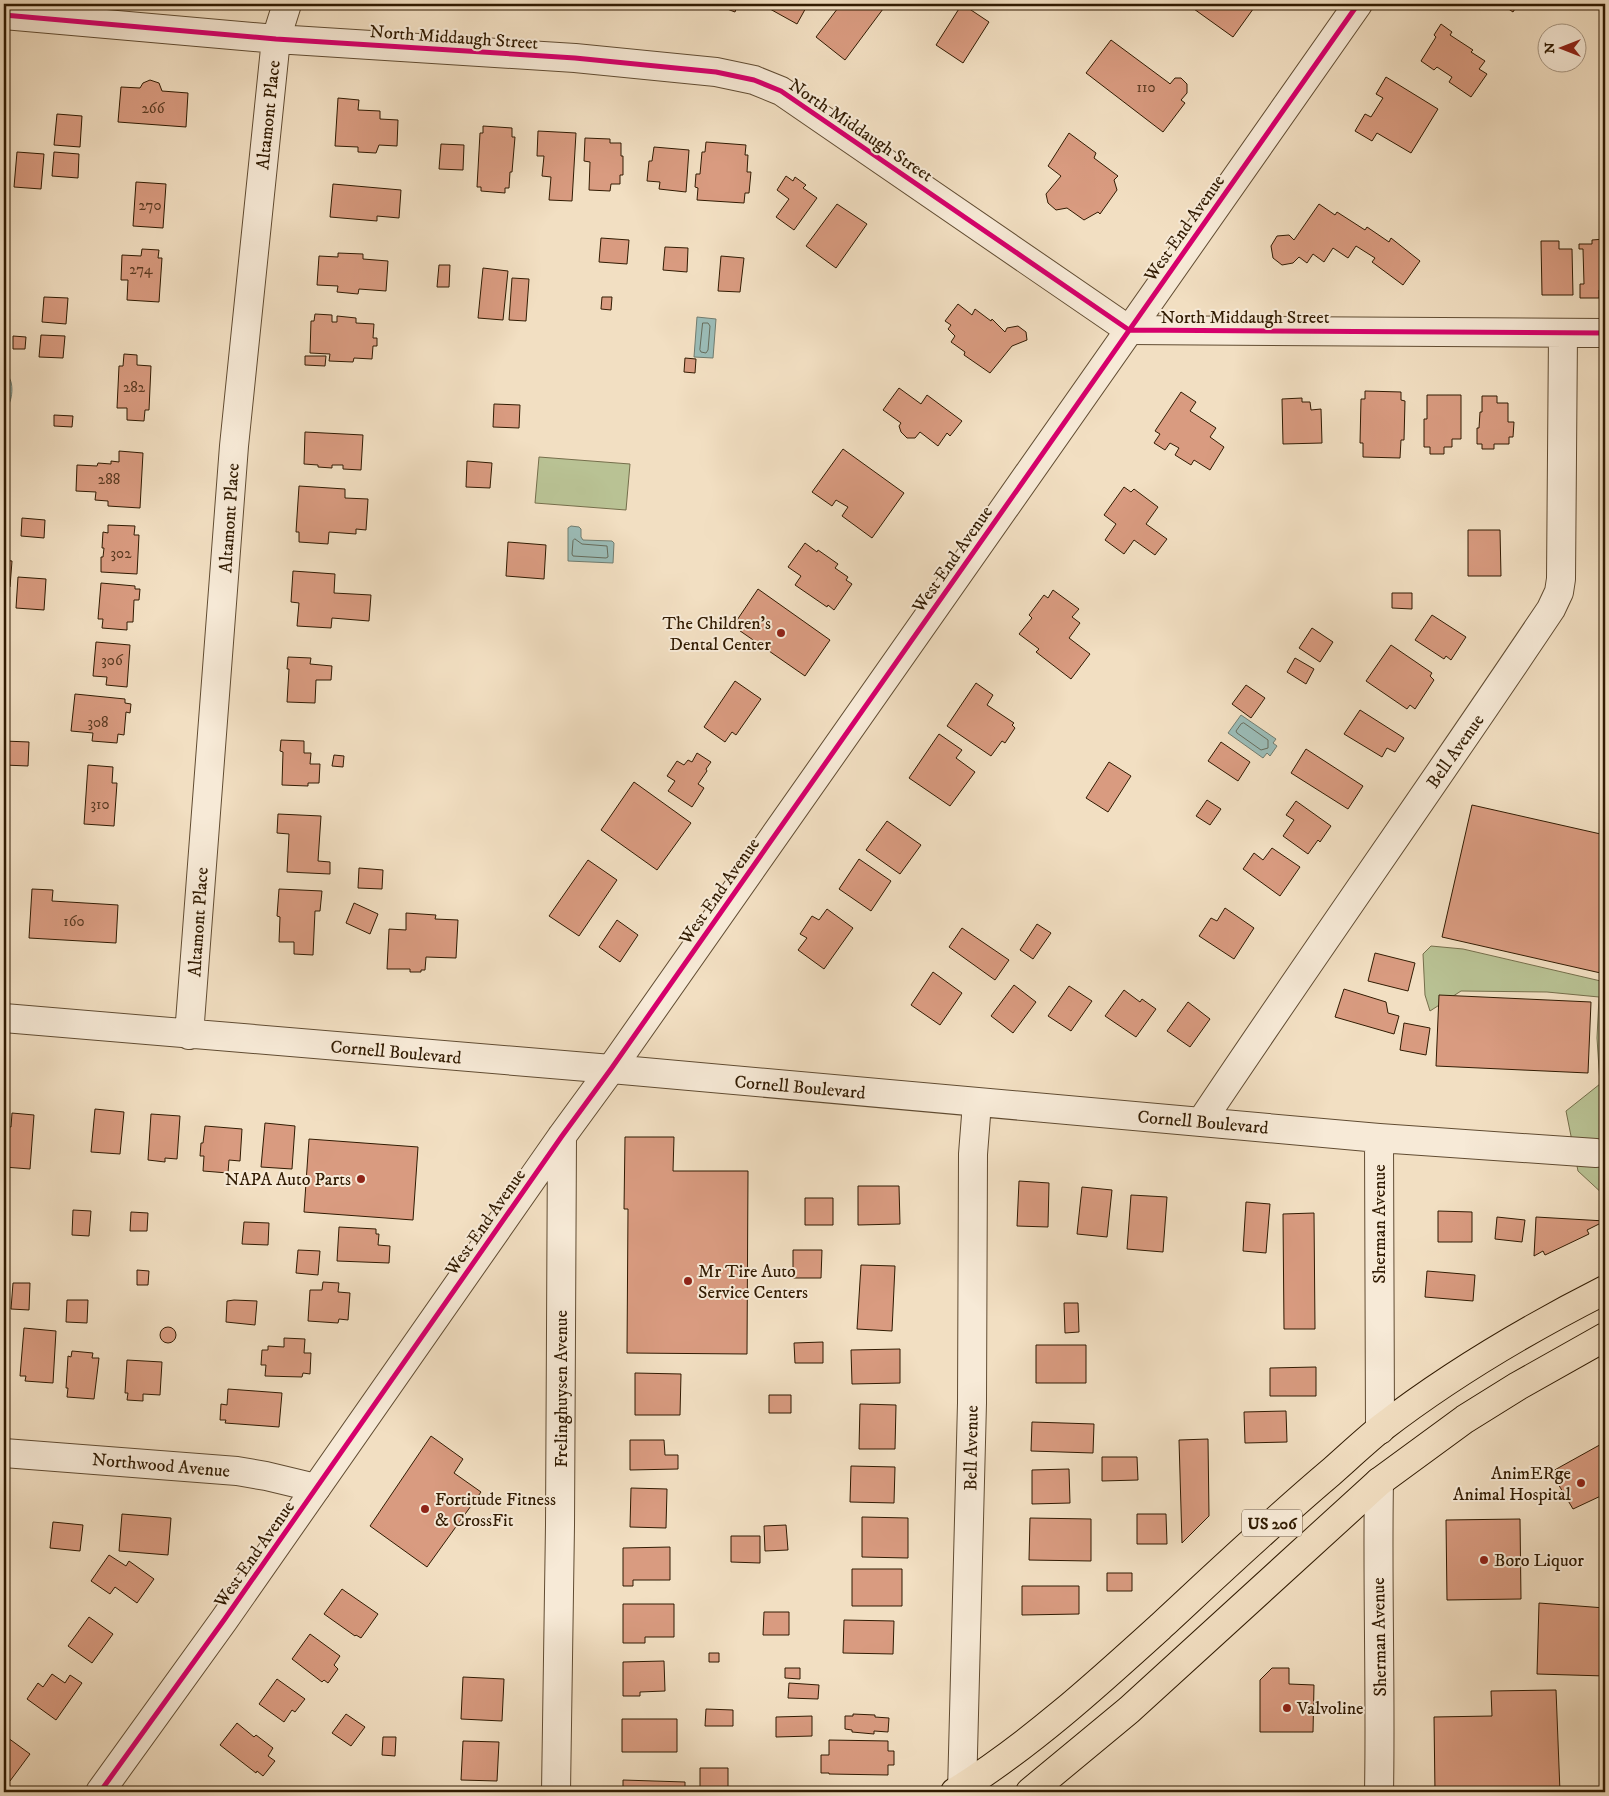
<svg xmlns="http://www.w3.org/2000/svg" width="1609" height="1796" viewBox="0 0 1609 1796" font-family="'IM FELL DW Pica',serif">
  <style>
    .green { fill: #b9c294; stroke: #756e4b }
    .water { fill: #9bbcb7; stroke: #717c6f }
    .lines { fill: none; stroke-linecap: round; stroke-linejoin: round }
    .shore { stroke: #666c5c; stroke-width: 1 }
    .building { fill: #d99b80; stroke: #311b02 }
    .minor-casing { stroke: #614c32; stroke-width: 30 }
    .tertiary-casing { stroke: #614c32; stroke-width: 30 }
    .trunk-casing { stroke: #311b02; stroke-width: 30 }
    .minor { stroke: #f7ead7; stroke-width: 28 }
    .tertiary { stroke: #f7ead7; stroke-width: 28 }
    .trunk { stroke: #f2dfc2; stroke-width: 28 }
    .cycleway-casing { stroke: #f7ead7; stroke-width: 8 }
    .cycleway { stroke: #d6006c; stroke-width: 5 }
    .poi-dot { fill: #8f2418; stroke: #f7ead7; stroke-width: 2 }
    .labels { text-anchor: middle; stroke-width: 4; stroke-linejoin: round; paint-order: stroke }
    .number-label { font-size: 15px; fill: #5b3b22 }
    .shield { fill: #f7ead7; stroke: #6c5942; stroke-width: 1 }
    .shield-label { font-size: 16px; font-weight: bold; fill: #311b02 }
    .street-label { font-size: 18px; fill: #311b02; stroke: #f7ead7 }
    .poi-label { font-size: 18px; fill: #311b02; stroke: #f7ead7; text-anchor: start }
  </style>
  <rect width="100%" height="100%" fill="#f2dfc2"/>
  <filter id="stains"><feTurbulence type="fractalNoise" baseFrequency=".004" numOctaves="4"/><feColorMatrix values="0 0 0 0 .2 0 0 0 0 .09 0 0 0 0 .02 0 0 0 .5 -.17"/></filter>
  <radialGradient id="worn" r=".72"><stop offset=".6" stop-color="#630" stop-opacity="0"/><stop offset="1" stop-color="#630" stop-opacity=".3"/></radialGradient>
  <path class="green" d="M539 457 630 464 626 510 535 503Z
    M1431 946 1463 949 1605 982V1196L1578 1171 1566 1111 1600 1084 1597 1038 1599 997 1547 992 1461 991 1430 1011 1425 995 1423 954Z"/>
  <path class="water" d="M697 317 716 319 713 358 694 357Z
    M4 376H8C15 384 12 405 4 411Z
    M571 526 579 527 581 529V537L583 540 612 541 614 543 613 563 568 561V528Z
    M1241 715 1276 739 1273 743 1277 746 1270 756 1267 753 1263 758 1228 733Z"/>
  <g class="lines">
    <path class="shore" d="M703 323H708L710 326 708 350 706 353 701 352 700 350Z
      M575 539 582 544 607 546 608 557 606 558 573 556 572 554 573 541Z
      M1244 723 1268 740V748L1261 750 1237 733 1236 731 1241 724Z"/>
  </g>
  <path class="building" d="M714 4H738L735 12Z
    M761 4H808L797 24Z
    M841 4H875L883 9 845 60 816 37Z
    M962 4 989 22 963 63 936 45Z
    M1187 4H1253L1256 5 1233 37Z
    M1501 4H1518L1513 12Z
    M1441 24 1452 32 1450 35 1473 50 1471 52 1485 61 1479 69 1487 74 1471 97 1449 82 1452 77 1437 67 1434 70 1421 61 1436 37 1434 35Z
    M1111 40 1169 83 1170 84 1175 78H1181L1187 84V93L1181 100 1185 103 1163 132 1086 73Z
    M1386 77 1438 109 1411 153 1377 133 1372 141 1355 131 1365 114 1371 117 1383 98 1376 94Z
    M150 80 159 83 162 91 188 93 186 127 118 122 121 87 140 88 143 83Z
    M338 98 359 100 358 110 380 111V119L398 120 397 146 379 145 376 153 358 152V147L335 146Z
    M57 114 82 116 80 147 54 145Z
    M483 126 512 128V137H515L512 172H510L509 188H505V193L481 191V187H477L480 133H483Z
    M538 131 576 133 572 201 549 200 551 177 542 176 544 156H537Z
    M1069 133 1096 153 1094 158 1118 176 1114 180 1117 190 1100 214 1098 212 1084 220 1067 208 1056 210 1048 203 1046 194 1061 176 1048 166Z
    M585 138 610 139V143H621V156H623V175H620V184H611L610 191 589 190 590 162 584 161Z
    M706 142 746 145 745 155H748L747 172H751L749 193H745L744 203 697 200 698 188 695 187 696 174H700L702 152H705Z
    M441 144 464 145 463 170 439 169Z
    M654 147 689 150 686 192 659 189 660 182 647 181 649 161H652Z
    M17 152 44 154 41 189 14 187Z
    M54 152 79 154 78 178 52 176Z
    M786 176 793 181 795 177 806 185 803 188 817 198 794 230 776 217 789 199 777 190Z
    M136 182 166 184 163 228 133 226Z
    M333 184 401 190 399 218 377 216V221L330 217Z
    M837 204 867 224 836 268 806 246Z
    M1319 204 1335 215 1337 212 1365 230 1367 227 1389 242 1391 238 1420 261 1403 285 1372 262 1375 258 1356 246 1348 258 1333 248 1324 262 1313 254 1307 263 1299 257 1293 263 1282 265 1273 258 1271 246 1277 236 1289 235 1294 240Z
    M601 238 629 240 627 264 599 262Z
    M1605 239V290H1599V298H1580V284H1584L1583 249H1579V244H1592V240Z
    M1541 241H1559V249H1572L1573 295H1542Z
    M665 247 688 248 687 272 663 270Z
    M142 249 159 250 158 258H162L159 302 127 300 128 280H121L122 255 141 256Z
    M338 253 363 254V259L388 261 386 291 359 289 358 294 337 292 338 286 317 285 319 256 338 257Z
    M721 256 744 258 740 292 718 291Z
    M439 265H450L449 287H437Z
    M483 268 508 271 503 320 478 318Z
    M512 278 529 279 526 321 509 320Z
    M44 297 68 298 66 324 42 322Z
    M602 297H612L611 310 601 309Z
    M958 304 972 315 975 309 991 321 992 319 1005 332 1007 328 1018 326 1026 332 1027 340 1012 346 990 373 964 355 965 352 951 342 955 336 948 329 951 325 945 321Z
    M315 314 332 315V322H337V316L356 318V323L374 324 373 338H377V346H373L372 359 354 358 353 362 329 361 330 354 310 353 311 321H314Z
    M41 335 65 336 63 358 39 357Z
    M13 336 26 337 25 349H13Z
    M124 354 137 355V365L151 366 149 410H145L144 421 127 420V408H117L119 366H123Z
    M305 356H326L325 366 305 365Z
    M685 358 696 359 695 373 684 372Z
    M899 388 921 404 927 395 962 421 950 436 947 433 938 446 920 432 915 438H907L901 432 899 426 901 423 883 410Z
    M1365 391 1401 392V400L1405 401 1404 440H1401L1400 458 1363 457V443H1360L1361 399H1365Z
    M1181 392 1196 402 1190 411 1216 428 1210 437 1224 447 1210 470 1194 460 1191 465 1175 455 1179 448 1170 443 1165 450 1154 443 1160 434 1155 431Z
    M1427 395H1461V439H1452V447H1444V454H1430V447H1424V419H1427Z
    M1482 396H1497V403H1508V422H1514L1513 437H1509V444H1494V449H1482V444H1477V428H1479L1480 412H1482Z
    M1302 398V402H1310L1311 410 1321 409 1322 443 1283 444 1282 399Z
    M494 404 520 405 519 428 493 427Z
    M54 415 73 416 72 427 54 426Z
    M305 432 363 435 361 470 343 469V465H332V468L318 467V465L304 464Z
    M843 449 904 493 872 538 842 516 848 507 836 500 832 506 812 492Z
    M119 451 143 453 140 508 108 506V501L95 500 96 492 76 491 77 465 97 466 98 463 111 464V461L119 462Z
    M467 461 492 463 490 488 466 487Z
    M299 486 345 489V498L368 499 366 530 356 529V534L329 532 328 544 299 542V532H296Z
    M1124 487 1131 492 1134 489 1158 507 1146 524 1167 539 1155 555 1134 540 1124 554 1105 540 1116 524 1104 515Z
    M22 518 45 520 44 538 21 536Z
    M108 525 135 526 134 535H139L137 574 101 572V557H103L104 548H102L103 532 108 533Z
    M1468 530H1500L1501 576H1468Z
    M508 542 546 545 544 579 506 576Z
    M805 543 817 552 818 550 838 564 835 568 848 577 846 580 852 584 834 610 828 605 827 607 795 585 801 576 788 567Z
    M4 560 12 561 10 587 4 586Z
    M293 571 335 574 334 593 371 595 369 621 332 618 331 628 297 626 299 603 291 602Z
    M18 577 46 579 44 610 16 608Z
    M101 583 135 586V589H140L139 600H134L133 622H127V630L102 628 103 619H98Z
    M758 589 830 640 805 676 733 626Z
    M1053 590 1079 609 1072 617 1080 623 1069 638 1090 654 1071 679 1036 652 1039 649 1019 634 1032 618 1029 615 1044 595 1048 598Z
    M1392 593H1412V609L1392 608Z
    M1432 615 1466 637 1451 660 1446 656 1444 659 1415 640Z
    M1312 628 1333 642 1320 662 1299 648Z
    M96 642 130 645 127 687 106 685 107 677 93 676Z
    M1391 645 1432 673 1430 676 1434 680 1415 709 1410 705 1407 709 1366 681Z
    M288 657 311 658 310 664 332 666 331 680H316L315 703 287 702 289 669H287Z
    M1295 658 1314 669 1306 684 1287 672Z
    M735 681 761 699 736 735 732 732 725 742 704 727Z
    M976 683 993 695 987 705 1014 723 1012 725 1015 728 1005 743 1002 741 991 756 947 726Z
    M1246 685 1265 698 1251 718 1232 704Z
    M75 694 125 699V703L131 704 130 713 126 712 124 735 118 734 117 743 92 741 93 733 71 731Z
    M1360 710 1404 738 1395 752 1387 748 1382 757 1344 734Z
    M939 734 962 750 956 758 975 772 950 806 909 778Z
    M281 740 304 741V753H311L310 764H320L319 783H308V786L282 785 283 752 280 751Z
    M4 741 29 742 28 766 4 765Z
    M1221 742 1250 762 1238 781 1208 761Z
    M1306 749 1363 786 1348 809 1291 773Z
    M697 753 711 762 706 769 707 771 698 784 704 788 692 807 668 791 675 781 667 776 677 761 684 765 688 760 692 762Z
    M334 755 344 756 343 767 332 766Z
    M1109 762 1131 776 1108 812 1086 798Z
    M88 765 113 767 112 783H117L114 826 84 824Z
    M634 782 691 823 657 870 601 830Z
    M1207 800 1221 809 1210 825 1196 816Z
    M1296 801 1331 826 1320 842 1318 840 1308 854 1283 836 1294 820 1286 815Z
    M1472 805 1605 835V974L1442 937Z
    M278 814 321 816 318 861 330 862V874L287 872 289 834 277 833Z
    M887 821 921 845 900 874 866 850Z
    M1272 848 1300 867 1280 896 1243 869 1254 853 1263 860Z
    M859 859 891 881 871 911 839 889Z
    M588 860 617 880 579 936 549 916Z
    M359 868 383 870 382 889 358 888Z
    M32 889 53 890 52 901 118 905 116 943 29 938Z
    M279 889 322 891 320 911H315L313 955 294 954V942H279L280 917 277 916Z
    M354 903 378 914 370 934 346 923Z
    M1225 908 1254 928 1234 959 1199 936 1211 918 1217 921Z
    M827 909 853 928 824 969 798 950 807 938 800 934 812 916 819 920Z
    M406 913 436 915 435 919 458 920 456 958 426 957 425 970H421V972H410V969H387L389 929 406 930Z
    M617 920 638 935 620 962 599 947Z
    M1037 924 1051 933 1033 959 1020 950Z
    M962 928 1009 960 995 980 949 947Z
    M1375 953 1415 963 1408 991 1368 981Z
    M933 972 962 993 940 1025 911 1005Z
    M1014 985 1036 1002 1013 1033 991 1016Z
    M1069 986 1092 1001 1071 1031 1048 1016Z
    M1344 989 1386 1002 1388 1013 1399 1016 1394 1034 1335 1017Z
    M1124 990 1140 1002 1142 999 1156 1009 1136 1037 1105 1016Z
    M1439 995 1591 1002 1588 1073 1436 1066Z
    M1188 1002 1210 1019 1190 1047 1167 1031Z
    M1404 1023 1430 1028 1426 1055 1400 1050Z
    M95 1109 124 1112 120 1154 91 1152Z
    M12 1113 34 1115 30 1169 4 1167V1126L11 1127Z
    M151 1114 180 1116 177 1159 165 1158V1162L148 1160Z
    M265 1123 295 1126 292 1169 261 1167Z
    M205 1126 242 1129 240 1161 229 1160 228 1173 203 1171 204 1156H200L201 1143H203Z
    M625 1137H674L673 1171H748L747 1354 627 1353 628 1209H624Z
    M309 1139 418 1147 413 1220 304 1212Z
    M1019 1181 1049 1183 1048 1227 1017 1226Z
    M858 1186H899L900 1224 858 1225Z
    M1082 1187 1112 1190 1107 1237 1077 1234Z
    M1131 1195 1167 1197 1163 1252 1127 1249Z
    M805 1198H833V1225H805Z
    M1246 1202 1270 1204 1266 1253 1243 1251Z
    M73 1210 91 1211 89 1236 72 1235Z
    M1438 1211 1472 1212V1242H1438Z
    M131 1212 148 1213 147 1231H130Z
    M1314 1213 1315 1329H1284L1283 1214Z
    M1497 1217 1525 1220 1522 1242 1495 1239Z
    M1536 1217 1605 1221 1587 1230 1589 1234 1545 1255 1543 1251 1534 1256Z
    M244 1222 269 1223 268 1245 242 1244Z
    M339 1227 376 1229V1234H379L378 1245 390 1246 389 1263 337 1261Z
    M298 1250 320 1251 318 1275 296 1273Z
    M793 1250H822L821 1278H793Z
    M861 1265 895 1266 892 1331 857 1329Z
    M137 1270 149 1271 148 1285H137Z
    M1427 1271 1475 1275 1473 1301 1425 1297Z
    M323 1282 339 1283 338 1292 350 1293 348 1320 339 1319 338 1323 308 1321 310 1290H322Z
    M13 1283H30L29 1310 11 1309Z
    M67 1300H88L87 1323 66 1322Z
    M234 1300 257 1301 255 1325 226 1322 227 1301Z
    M1064 1303H1078L1079 1332 1065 1333Z
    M160 1335a8 8 0 1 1 16 0a8 8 0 1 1-16 0Z
    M24 1328 56 1331 53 1383 25 1381 26 1376H20Z
    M284 1338 305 1339 304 1353H311L310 1374 303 1373 302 1377 265 1376 266 1365H261L262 1350H268V1346L284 1347Z
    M823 1342V1363H795L794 1343Z
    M1036 1345H1086V1383H1036Z
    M900 1349V1383L852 1384 851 1350Z
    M72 1351 93 1353 92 1358H99L94 1399 67 1397 68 1388H66L68 1356 71 1357Z
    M127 1360 162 1362 160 1395 143 1394V1401L127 1400 128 1393H125Z
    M1316 1367V1396H1270V1368Z
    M635 1373 681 1374 680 1415H635Z
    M228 1389 282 1393 279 1427 225 1423 226 1420H220L221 1404 227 1405Z
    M769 1395H791V1413H769Z
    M860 1404 896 1405 895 1449H859Z
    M1286 1411 1287 1442 1245 1443 1244 1412Z
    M1032 1422 1094 1424 1093 1453 1031 1451Z
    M431 1436 463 1459 454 1473 481 1492 427 1567 370 1526Z
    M1208 1439 1209 1516 1182 1543 1179 1440Z
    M630 1440H664L665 1455H678V1469L630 1470Z
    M1605 1442V1494L1573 1509 1551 1472Z
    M1102 1457H1137L1138 1480 1102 1481Z
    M851 1466 895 1467 894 1503 850 1502Z
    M1069 1469 1070 1503 1032 1504V1470Z
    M631 1488 667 1489 666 1528 630 1527Z
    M122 1514 171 1518 168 1555 119 1551Z
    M1137 1514H1166L1167 1544H1137Z
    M862 1517 908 1518V1558L862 1557Z
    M1030 1518 1091 1519V1561L1029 1560Z
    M1520 1519 1521 1599 1447 1600 1446 1520Z
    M53 1522 83 1525 80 1551 50 1548Z
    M786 1525 788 1550 765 1551 764 1526Z
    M731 1536H760V1563L731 1562Z
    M670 1547V1580H633V1586H623V1548Z
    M109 1555 126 1566 129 1561 154 1579 137 1603 115 1587 110 1594 91 1581Z
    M852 1569H902V1606H852Z
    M1107 1573H1132V1591H1107Z
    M1022 1586H1079V1614L1022 1615Z
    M342 1589 378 1614 361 1638 356 1635 355 1636 324 1614Z
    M1539 1603 1605 1608V1676L1537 1674Z
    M623 1604H674V1637H645V1643H623Z
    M764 1612H789V1635H763Z
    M89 1617 113 1634 92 1663 68 1646Z
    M844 1620 894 1621 893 1654 843 1653Z
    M310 1634 340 1656 334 1665 338 1669 328 1683 324 1680 322 1682 292 1659Z
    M709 1653H719V1662H709Z
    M664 1661 665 1691 640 1692V1696H623V1662Z
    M785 1668H800V1679L785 1678Z
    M1272 1668H1289V1684L1314 1685 1313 1732H1260V1680Z
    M52 1674 65 1683 70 1675 82 1683 56 1720 27 1699 38 1683 43 1687Z
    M463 1677 504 1679 502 1721 461 1719Z
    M277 1679 305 1699 295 1712 292 1710 284 1722 259 1704Z
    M789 1683 819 1685 818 1699 788 1698Z
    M1556 1690 1560 1792H1435L1434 1717 1492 1716 1491 1691Z
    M706 1709 733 1710V1726H705Z
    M346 1714 365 1727 351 1746 332 1733Z
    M853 1714 875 1715V1717L889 1718 888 1732 874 1731V1734L852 1732V1730L845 1729V1716H853Z
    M812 1716V1736L776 1737V1717Z
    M622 1719H677V1752H622Z
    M237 1723 254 1737 256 1735 273 1748 268 1756 275 1761 263 1776 257 1771 256 1773 220 1745Z
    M4 1735 30 1754 10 1781 4 1776Z
    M383 1737H396L395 1756 382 1755Z
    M829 1740 888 1741V1751H894V1765H888V1775L829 1774V1773H821V1755H829Z
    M463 1741 499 1742 497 1781 461 1780Z
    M700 1768H728V1792H700Z
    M623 1780 685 1782V1792H623Z
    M356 1787H378V1792H356Z"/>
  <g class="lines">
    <defs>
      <path id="minor" d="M4 15 276 39 575 58 716 72 754 80 781 91 1129 330 1605 333
        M4 1018 611 1069 1379 1138 1596 1153
        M189 1035 234 446 276 39 287 4
        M1201 1122C1316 950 1436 781 1551 609L1559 592 1561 579 1563 333
        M1379 1138 1380 1430
        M4 1453 237 1471 266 1476 316 1488
        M1379 1482C1377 1586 1381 1689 1379 1792
        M962 1792 972 1403 973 1154 977 1103"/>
      <path id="tertiary" d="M100 1792 224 1620 562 1136 611 1069 1358 4
        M556 1792 560 1525 562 1136"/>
      <path id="trunk" d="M955 1792C1030 1745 1096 1685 1161 1626 1217 1574 1272 1522 1330 1473 1347 1458 1363 1443 1380 1429 1450 1375 1526 1330 1605 1290
        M1030 1792 1129 1710 1379 1482 1465 1419 1518 1386 1605 1337"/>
    </defs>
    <use href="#minor" class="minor-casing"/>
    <use href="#tertiary" class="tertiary-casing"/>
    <use href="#trunk" class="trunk-casing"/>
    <use href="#minor" class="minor"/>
    <use href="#tertiary" class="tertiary"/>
    <use href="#trunk" class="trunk"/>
    <defs>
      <path id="cycleway" d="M4 15 276 39 575 58 716 72 754 80 781 91 1129 330 1605 333
        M100 1792 224 1620 562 1136 611 1069 1358 4"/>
    </defs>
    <use href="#cycleway" class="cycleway-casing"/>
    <use href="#cycleway" class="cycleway"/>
  </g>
  <g class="poi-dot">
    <circle cx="781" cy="633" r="5"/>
    <circle cx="361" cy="1179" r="5"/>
    <circle cx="688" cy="1281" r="5"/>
    <circle cx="1581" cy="1483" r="5"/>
    <circle cx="425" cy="1509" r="5"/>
    <circle cx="1484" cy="1560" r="5"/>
    <circle cx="1287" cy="1708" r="5"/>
  </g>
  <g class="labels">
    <g class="number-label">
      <text x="1146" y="92">110</text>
      <text x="153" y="113">266</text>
      <text x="150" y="210">270</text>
      <text x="141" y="274">274</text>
      <text x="134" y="392">282</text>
      <text x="109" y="484">288</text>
      <text x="121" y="558">302</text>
      <text x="112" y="665">306</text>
      <text x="98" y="727">308</text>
      <text x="100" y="809">310</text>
      <text x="74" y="926">160</text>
    </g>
    <rect class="shield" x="1242" y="1509.5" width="60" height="27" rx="4"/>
    <g class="shield-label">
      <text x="1272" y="1529">US 206</text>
    </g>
    <g class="street-label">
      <text transform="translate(454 37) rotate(4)" y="6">North Middaugh Street</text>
      <text transform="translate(268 115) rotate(-84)" y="6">Altamont Place</text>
      <text transform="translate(861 130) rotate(34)" y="6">North Middaugh Street</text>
      <text transform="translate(1184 228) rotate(-55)" y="6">West End Avenue</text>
      <text x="1245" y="323">North Middaugh Street</text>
      <text transform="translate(229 518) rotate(-86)" y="6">Altamont Place</text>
      <text transform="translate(952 559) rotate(-55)" y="6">West End Avenue</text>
      <text transform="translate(1455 751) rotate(-55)" y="6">Bell Avenue</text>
      <text transform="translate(719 891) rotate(-55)" y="6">West End Avenue</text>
      <text transform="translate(198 922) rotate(-86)" y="6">Altamont Place</text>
      <text transform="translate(396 1052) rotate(5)" y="6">Cornell Boulevard</text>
      <text transform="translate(800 1087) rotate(5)" y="6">Cornell Boulevard</text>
      <text transform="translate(1203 1122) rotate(5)" y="6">Cornell Boulevard</text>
      <text transform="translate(485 1222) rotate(-55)" y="6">West End Avenue</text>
      <text transform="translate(1379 1224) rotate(-90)" y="6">Sherman Avenue</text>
      <text transform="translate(561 1389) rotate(-90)" y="6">Frelinghuysen Avenue</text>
      <text transform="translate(971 1448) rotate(-89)" y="6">Bell Avenue</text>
      <text transform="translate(161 1465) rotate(5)" y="6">Northwood Avenue</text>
      <text transform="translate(254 1554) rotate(-55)" y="6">West End Avenue</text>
      <text transform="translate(1379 1637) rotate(-91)" y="6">Sherman Avenue</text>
    </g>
    <g class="poi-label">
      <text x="771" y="629" text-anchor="end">The Children's<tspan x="771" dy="21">Dental Center</tspan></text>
      <text x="351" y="1185" text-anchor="end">NAPA Auto Parts</text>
      <text x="698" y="1277">Mr Tire Auto<tspan x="698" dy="21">Service Centers</tspan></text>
      <text x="1571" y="1479" text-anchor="end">AnimERge<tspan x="1571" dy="21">Animal Hospital</tspan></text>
      <text x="435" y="1505">Fortitude Fitness<tspan x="435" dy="21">&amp; CrossFit</tspan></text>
      <text x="1494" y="1566">Boro Liquor</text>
      <text x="1297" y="1714">Valvoline</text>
    </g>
  </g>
  <rect width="1609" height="1796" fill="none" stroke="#f2dfc2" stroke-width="20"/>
  <rect x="5" y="5" width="1599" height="1786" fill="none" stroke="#311b02" stroke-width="2.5"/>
  <rect x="10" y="10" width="1589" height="1776" fill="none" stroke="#311b02"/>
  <g transform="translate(1562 48) rotate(270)"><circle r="24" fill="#f7ead7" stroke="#a89782"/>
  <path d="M0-4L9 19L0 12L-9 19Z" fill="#8f2418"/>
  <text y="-8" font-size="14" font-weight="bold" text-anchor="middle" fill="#311b02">N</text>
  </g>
  <rect width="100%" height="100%" filter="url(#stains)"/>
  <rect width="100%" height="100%" fill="url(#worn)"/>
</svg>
